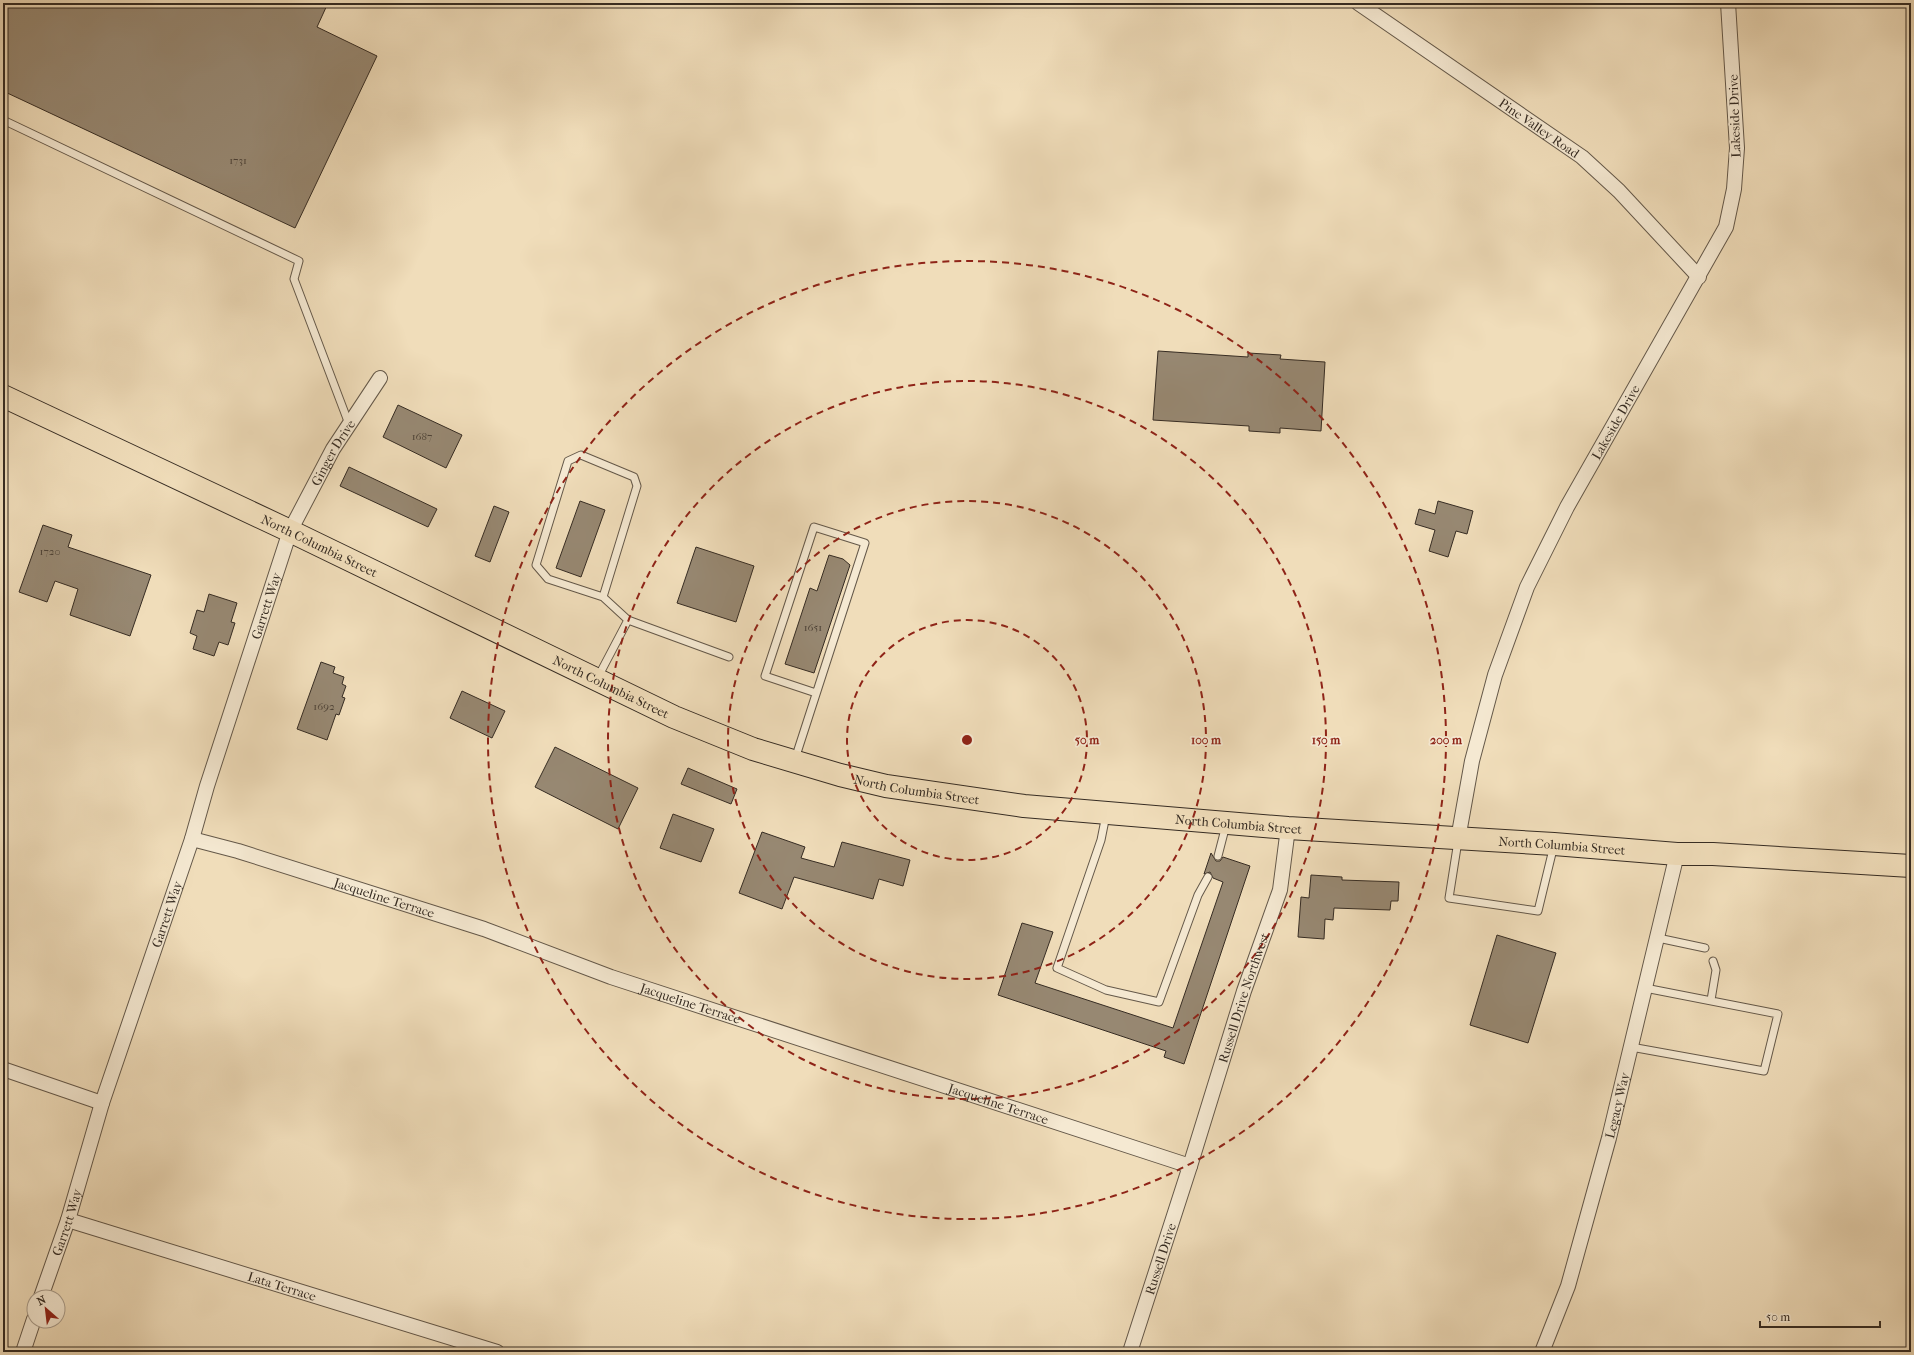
<svg xmlns="http://www.w3.org/2000/svg" width="1914" height="1355" viewBox="0 0 1914 1355" font-family="'IM FELL French Canon',serif">
  <style>
    .building { fill: #978872; stroke: #362c23 }
    .lines { fill: none; stroke-linecap: round; stroke-linejoin: round }
    .lane-casing { stroke: #645849; stroke-width: 9 }
    .street-casing { stroke: #645849; stroke-width: 16 }
    .primary-casing { stroke: #362c23; stroke-width: 24 }
    .lane { stroke: #f5e9d2; stroke-width: 7 }
    .street { stroke: #f5e9d2; stroke-width: 14 }
    .primary { stroke: #f0ddba; stroke-width: 22 }
    .ring { fill: none; stroke: #8f2418; stroke-width: 2; stroke-dasharray: 7 5 }
    .labels { text-anchor: middle; stroke-width: 3.5; stroke-linejoin: round; paint-order: stroke }
    .number-label { font-size: 11px; fill: #4e4337 }
    .street-label { font-size: 13px; fill: #362c23; stroke: #f5e9d2 }
    .centre { fill: #8f2418; stroke: #f5e9d2; stroke-width: 2 }
    .ring-label { font-size: 12px; text-anchor: middle; font-weight: bold; fill: #8f2418; stroke: #f5e9d2; stroke-width: 3.5; stroke-linejoin: round; paint-order: stroke }
  </style>
  <rect width="100%" height="100%" fill="#f0ddba"/>
  <filter id="stains"><feTurbulence type="fractalNoise" baseFrequency=".005" numOctaves="4"/><feColorMatrix values="0 0 0 0 .2 0 0 0 0 .09 0 0 0 0 .02 0 0 0 .5 -.17"/></filter>
  <radialGradient id="worn" r=".72"><stop offset=".6" stop-color="#630" stop-opacity="0"/><stop offset="1" stop-color="#630" stop-opacity=".3"/></radialGradient>
  <path class="building" d="M3 3H328L317 27 377 56 295 228 3 91Z
    M1158 351 1248 357V353L1281 355 1280 359 1325 362 1321 431 1280 428V433L1249 431V426L1153 420Z
    M398 405 462 435 446 468 383 437Z
    M349 467 437 509 428 527 340 486Z
    M580 501 605 510 581 577 556 568Z
    M1438 501 1473 511 1467 534 1456 531 1448 557 1429 551 1435 530 1415 524 1419 509 1435 514Z
    M494 506 509 512 490 562 475 556Z
    M43 525 72 535 68 547 151 575 130 636 70 615 78 589 55 581 47 602 19 592Z
    M696 547 754 566 736 622 677 603Z
    M829 555 843 559 850 565 814 673 785 664 810 588 817 591Z
    M209 594 237 603 231 622 235 623 228 645 219 642 214 656 193 649 197 636 190 633 197 610 204 612Z
    M321 662 335 667 333 673 344 677 342 684 346 686 342 697 345 698 339 715 336 714 327 740 297 729Z
    M462 691 505 711 492 738 450 718Z
    M555 747 638 788 618 829 535 787Z
    M688 768 737 789 731 804 681 784Z
    M673 814 714 829 701 862 660 848Z
    M762 832 805 847 801 858 834 867 842 842 910 860 903 886 879 879 873 899 794 877 782 909 739 893Z
    M1211 853 1216 861H1220L1223 857 1250 866 1184 1064 1164 1057 1166 1051 998 995 1022 923 1053 932 1035 983 1173 1028 1223 882 1213 878 1210 872 1204 874Z
    M1311 875 1342 877V880L1399 882 1398 901H1391L1390 910 1334 908 1333 920 1325 919 1324 939 1298 937 1301 897 1309 898Z
    M1497 935 1556 953 1528 1043 1470 1025Z"/>
  <g class="lines">
    <defs>
      <path id="lane" d="M3 120 299 261 294 279 349 424
        M603 597 637 486 634 477 581 455 568 461 536 565 548 579 603 597 628 620
        M598 677 628 620 729 657
        M795 759 865 543 814 527 765 676 816 693
        M1106 815 1101 840 1057 968 1106 990 1159 1002 1198 895 1208 877
        M1458 841 1449 898 1538 911 1554 845
        M1218 856 1226 825
        M1658 938 1705 948
        M1711 1000 1716 970 1713 961
        M1631 1047 1764 1071 1778 1014 1645 988"/>
      <g id="street">
        <path id="s1" d="M1358 3 1582 157 1619 191 1699 277"/>
        <path id="s2" d="M192 839 238 851 484 929 611 977 1190 1166"/>
        <path id="s3" d="M1458 839 1472 761 1495 675 1527 587 1567 507 1726 227 1734 189 1737 148 1728 3"/>
        <path d="M3 1069 102 1103"/>
        <path id="s4" d="M68 1220 497 1352"/>
        <path id="s5" d="M41 1297 68 1220 102 1103 192 839 207 786 290 531 333 449 380 378"/>
        <path d="M23 1352 34 1319"/>
        <path id="s6" d="M1130 1352 1190 1166 1244 991 1280 890 1288 828"/>
        <path id="s7" d="M1542 1352 1568 1286 1609 1138 1677 854"/>
      </g>
      <g id="primary">
        <path id="s8" d="M3 396 290 531 674 717 753 749 840 775 886 786 1024 806 1288 828 1554 844 1677 854H1713L1911 866"/>
      </g>
    </defs>
    <use href="#lane" class="lane-casing"/>
    <use href="#street" class="street-casing"/>
    <use href="#primary" class="primary-casing"/>
    <use href="#lane" class="lane"/>
    <use href="#street" class="street"/>
    <use href="#primary" class="primary"/>
  </g>
  <g class="ring">
    <circle cx="967" cy="740" r="120"/>
    <circle cx="967" cy="740" r="239"/>
    <circle cx="967" cy="740" r="359"/>
    <circle cx="967" cy="740" r="479"/>
  </g>
  <g class="labels">
    <g class="number-label">
      <text x="238" y="164">1731</text>
      <text x="422" y="440">1687</text>
      <text x="50" y="555">1720</text>
      <text x="813" y="631">1651</text>
      <text x="324" y="710">1692</text>
    </g>
    <g class="street-label">
      <text transform="translate(1734 116) rotate(-92)" y="5">Lakeside Drive</text>
      <text dy="5" stroke="none"><textPath href="#s1" startOffset="220">Pine Valley Road</textPath></text>
      <text dy="5" stroke="none"><textPath href="#s3" startOffset="449">Lakeside Drive</textPath></text>
      <text dy="5" stroke="none"><textPath href="#s5" startOffset="895">Ginger Drive</textPath></text>
      <text dy="5" stroke="none"><textPath href="#s8" startOffset="350">North Columbia Street</textPath></text>
      <text dy="5" stroke="none"><textPath href="#s5" startOffset="727">Garrett Way</textPath></text>
      <text dy="5" stroke="none"><textPath href="#s8" startOffset="674">North Columbia Street</textPath></text>
      <text dy="5" stroke="none"><textPath href="#s8" startOffset="998">North Columbia Street</textPath></text>
      <text dy="5" stroke="none"><textPath href="#s8" startOffset="1322">North Columbia Street</textPath></text>
      <text dy="5" stroke="none"><textPath href="#s8" startOffset="1646">North Columbia Street</textPath></text>
      <text dy="5" stroke="none"><textPath href="#s2" startOffset="201">Jacqueline Terrace</textPath></text>
      <text dy="5" stroke="none"><textPath href="#s5" startOffset="403">Garrett Way</textPath></text>
      <text dy="5" stroke="none"><textPath href="#s6" startOffset="372">Russell Drive Northwest</textPath></text>
      <text dy="5" stroke="none"><textPath href="#s2" startOffset="525">Jacqueline Terrace</textPath></text>
      <text dy="5" stroke="none"><textPath href="#s2" startOffset="849">Jacqueline Terrace</textPath></text>
      <text dy="5" stroke="none"><textPath href="#s7" startOffset="258">Legacy Way</textPath></text>
      <text dy="5" stroke="none"><textPath href="#s5" startOffset="79">Garrett Way</textPath></text>
      <text dy="5" stroke="none"><textPath href="#s6" startOffset="98">Russell Drive</textPath></text>
      <text dy="5" stroke="none"><textPath href="#s4" startOffset="224">Lata Terrace</textPath></text>
    </g>
  </g>
  <circle cx="967" cy="740" r="6" class="centre"/>
  <g class="ring-label">
    <text x="1087" y="744">50 m</text>
    <text x="1206" y="744">100 m</text>
    <text x="1326" y="744">150 m</text>
    <text x="1446" y="744">200 m</text>
  </g>
  <rect width="1914" height="1355" fill="none" stroke="#f0ddba" stroke-width="16"/>
  <rect x="4" y="4" width="1906" height="1347" fill="none" stroke="#362c23" stroke-width="2"/>
  <rect x="8" y="8" width="1898" height="1339" fill="none" stroke="#362c23"/>
  <g transform="translate(46 1309) rotate(332)"><circle r="19" fill="#f5e9d2" stroke="#a99d8c"/>
  <path d="M0-3L7 15L0 10L-7 15Z" fill="#8f2418"/>
  <text y="-6" font-size="11" font-weight="bold" text-anchor="middle" fill="#362c23">N</text>
  </g>
  <path d="M1760 1321v6h120v-6" fill="none" stroke="#362c23" stroke-width="2"/>
  <text x="1766" y="1321" font-size="12" fill="#362c23" stroke="#f5e9d2" stroke-width="3" paint-order="stroke">50 m</text>
  <rect width="100%" height="100%" filter="url(#stains)"/>
  <rect width="100%" height="100%" fill="url(#worn)"/>
</svg>
